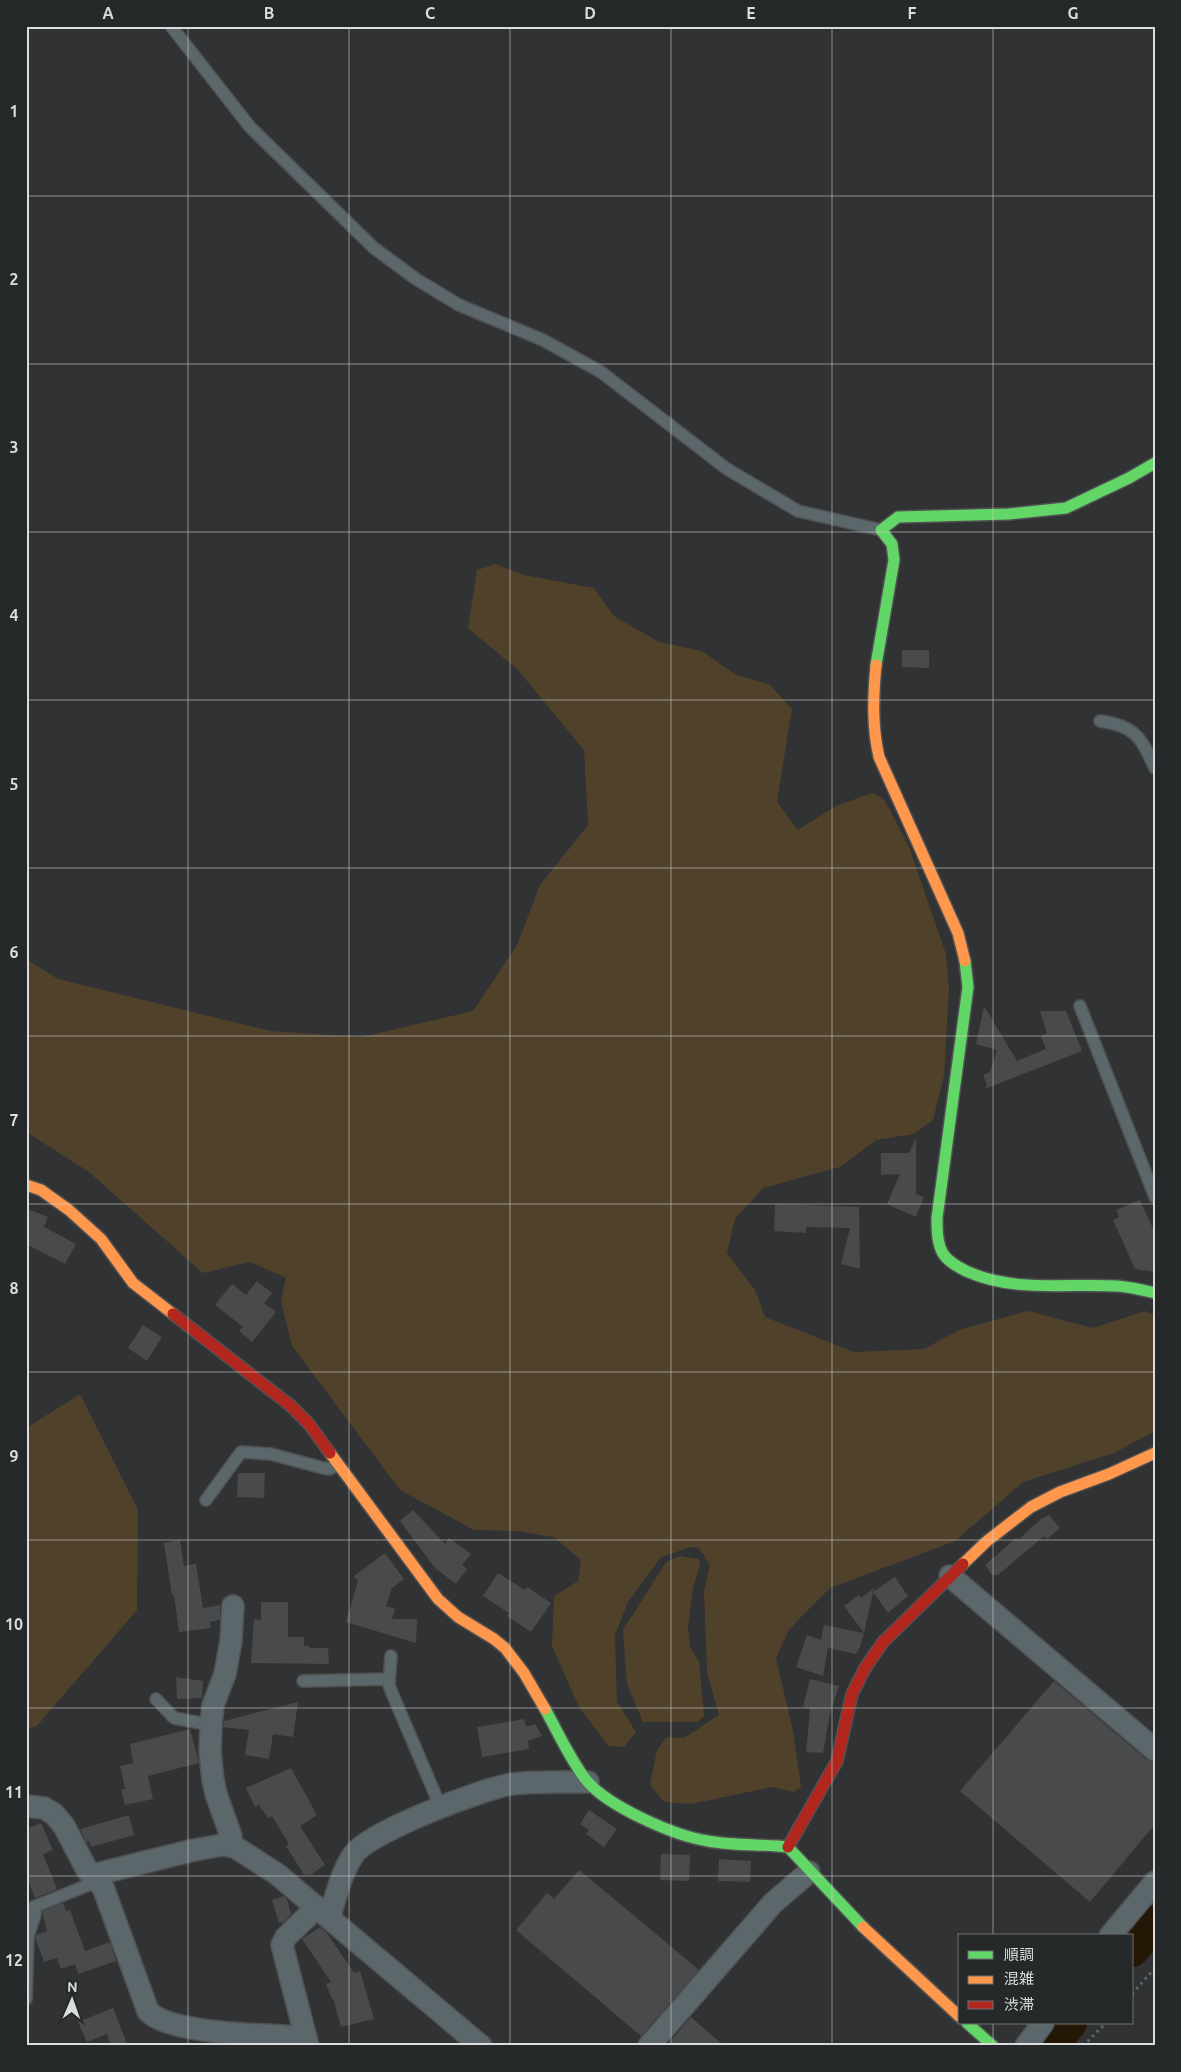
<svg xmlns="http://www.w3.org/2000/svg" width="1181" height="2072" viewBox="0 0 1181 2072" font-family="Ubuntu,'Noto Sans JP',sans-serif">
  <style>
    .green { fill: #50412b }
    .lines { fill: none; stroke-linecap: round; stroke-linejoin: round }
    .river { stroke: #241705; stroke-width: 34 }
    .building { fill: #494a4b }
    .lane-casing { stroke: #505152; stroke-width: 14 }
    .street-casing { stroke: #505152; stroke-width: 24 }
    .fast-casing { stroke: #505152; stroke-width: 14 }
    .slow-casing { stroke: #505152; stroke-width: 14 }
    .jam-casing { stroke: #505152; stroke-width: 14 }
    .path { stroke: #5e6669; stroke-width: 3; stroke-dasharray: 2.5 4; stroke-linecap: butt }
    .lane { stroke: #5b676b; stroke-width: 11 }
    .street { stroke: #5b676b; stroke-width: 21 }
    .fast { stroke: #63d668; stroke-width: 11 }
    .slow { stroke: #ff974d; stroke-width: 11 }
    .jam { stroke: #b3261e; stroke-width: 11 }
    .grid { fill: none; stroke: #dbdddd; stroke-width: 1; stroke-opacity: 0.55 }
    .neatline { fill: none; stroke: #dbdddd; stroke-width: 2 }
    .grid-label { font-size: 16px; text-anchor: middle; font-weight: bold; fill: #dbdddd }
  </style>
  <rect width="100%" height="100%" fill="#313233"/>
  <path class="green" d="M496 564 523 575 594 588 614 616 659 642 702 651 736 675 769 684 792 709 777 802 798 830 836 806 872 793 884 799 909 847 946 954 949 989 944 1076 933 1120 914 1134 876 1140 840 1167 763 1188 735 1219 727 1253 755 1290 765 1317 854 1352 924 1349 959 1330 1028 1311 1093 1328 1145 1311 1155 1315V1431L1114 1453 1023 1482 955 1541 830 1588 797 1621 789 1630 776 1658 793 1731 801 1787 794 1792 772 1787 691 1804 664 1802 650 1785 657 1750 667 1737 684 1738 719 1715 707 1673 704 1591 710 1565 699 1548 691 1547 661 1557 628 1602 615 1635 617 1702 636 1732 624 1747 608 1746 578 1705 552 1646 554 1596 578 1581 581 1560 554 1537 516 1531 474 1530 400 1490 292 1346 281 1301 286 1278 250 1262 203 1273 89 1172 26 1132V959L58 979 270 1031 362 1037 473 1011 517 945 540 885 588 825 584 750 517 669 468 628 477 570Z
    M80 1394 138 1510 137 1610 36 1727 26 1728V1428Z
    M680 1556 699 1559 700 1566 693 1587 688 1627 690 1647 699 1662 704 1716 697 1722H643L627 1684 623 1630 666 1562Z"/>
  <g class="lines">
    <path class="river" d="M1132 1950 1155 1923
      M1051 2046 1070 2023"/>
  </g>
  <path class="building" d="M902 650H929V668L902 667Z
    M984 1006 1017 1061 1046 1049 1041 1036 1047 1033 1040 1011H1066L1082 1051 985 1089 987 1085 983 1075 990 1072 997 1050 976 1044Z
    M916 1138V1194L924 1197 916 1217 887 1204 900 1174 881 1175V1153H909Z
    M1140 1200 1155 1233V1272L1135 1269 1113 1220 1119 1217 1116 1210Z
    M775 1204 859 1207 860 1269 841 1264 850 1228 806 1227V1233L774 1231Z
    M30 1210 48 1217 44 1227 76 1244 65 1264 26 1244V1220Z
    M257 1281 272 1293 264 1303 276 1312 252 1342 239 1331 243 1327 215 1305 232 1284 246 1295Z
    M143 1325 162 1337 147 1361 128 1348Z
    M238 1473H265L264 1498 237 1497Z
    M413 1510 445 1544 449 1538 471 1554 462 1565 467 1569 456 1584 435 1568 400 1521Z
    M1049 1515 1060 1528 1047 1539 1044 1536 998 1575H992L985 1565 1016 1538 1018 1540 1041 1519Z
    M180 1540 184 1566 196 1564 203 1608 220 1605V1620L210 1622 211 1628 179 1632 174 1595H172L164 1543Z
    M385 1553 404 1579 392 1588 386 1606 395 1609 392 1619H417L416 1643 346 1622 358 1581 354 1576Z
    M498 1573 525 1590 527 1587 551 1603 531 1632 507 1616 509 1613 483 1596Z
    M895 1577 908 1596 888 1613 873 1592 864 1633 844 1606 859 1595 861 1598 874 1588 873 1592Z
    M261 1602H288V1637H304V1646H309V1648H328L329 1664 251 1663 254 1619 261 1620Z
    M824 1625 864 1633 860 1647 856 1654 828 1648 823 1676 796 1667 807 1635 821 1640Z
    M176 1677 203 1681 202 1698 177 1699Z
    M810 1679 839 1686 830 1714 823 1753 806 1752 810 1709 803 1707Z
    M1054 1681 1147 1760 1155 1763V1824L1090 1902 960 1791Z
    M298 1702 293 1737 273 1734 269 1759 245 1755 249 1730 223 1727 224 1721Z
    M524 1719 526 1727 535 1724 542 1736 528 1741 529 1749 482 1757 477 1727Z
    M190 1729 199 1763 148 1776 153 1799 125 1805 121 1789H125L120 1766 133 1763 130 1744Z
    M291 1768 317 1815 300 1826 325 1865 310 1875H304L286 1846 289 1844 272 1816 268 1818 259 1805 255 1807 246 1788Z
    M589 1810 617 1829 604 1847 586 1834 589 1830 580 1824Z
    M129 1815 134 1835 91 1847 89 1841 86 1842 80 1829Z
    M41 1823 53 1850 43 1854 57 1889 35 1898 26 1876V1829Z
    M661 1854 690 1855 689 1881 660 1880Z
    M719 1859 751 1861 750 1882 718 1881Z
    M579 1870 654 1932 655 1936V1933L699 1970 641 2036 516 1930 547 1893 554 1899Z
    M284 1896 287 1899 291 1914 284 1922 279 1923 272 1900Z
    M63 1903 66 1911 70 1910 85 1951 110 1942 116 1961 78 1974 75 1964 61 1969 57 1958 44 1962 35 1937 36 1935 47 1931 42 1911Z
    M320 1927 327 1933 354 1973 360 1971 374 2019 341 2027 333 1998 332 1999 326 1984 331 1982 302 1939Z
    M113 2008 128 2046H111L107 2034 87 2042 78 2022Z
    M691 2017 724 2046H666Z"/>
  <g class="lines">
    <defs>
      <path id="lane" d="M171 26 250 127 374 248 416 279 459 305 543 340 601 372 727 469 798 511 881 530
        M1100 721C1136 726 1141 738 1155 768
        M1080 1006 1155 1197
        M206 1500 241 1452 271 1454 323 1468 329 1469 338 1465
        M391 1656 389 1685 392 1693 441 1808
        M303 1681 389 1679
        M156 1699 174 1718 211 1725
        M26 1910 98 1881
        M26 1999 28 1936 35 1915V1906"/>
      <path id="street" d="M950 1576 1155 1750
        M26 1806 44 1808 54 1814 64 1826 87 1870 103 1887 148 2011C169 2035 271 2035 305 2037
        M230 1846 231 1836 216 1794 213 1780 210 1752 211 1725 213 1705 225 1674 231 1641 233 1606
        M93 1875 194 1850 223 1845 235 1847 277 1874 329 1918
        M1110 1936 1155 1882
        M308 2046 282 1945 286 1937 317 1907
        M481 2046 329 1918C336 1897 341 1872 354 1854 369 1832 484 1788 512 1784 537 1781 563 1782 588 1782
        M649 2046 773 1903 809 1872
        M1026 2046 1043 2023"/>
      <path id="fast" d="M876 665 894 560 892 544 881 530 898 517 1009 514 1066 508 1129 478 1155 463
        M965 961 968 987 937 1218C937 1230 937 1245 944 1255 949 1262 958 1267 966 1271 1014 1293 1066 1283 1117 1286 1130 1287 1143 1290 1155 1293
        M545 1709C558 1732 570 1760 587 1781 609 1807 675 1836 708 1841 735 1846 762 1844 788 1847L863 1927
        M967 2023 993 2046"/>
      <path id="slow" d="M876 665C873 697 872 726 879 757L958 933 965 961
        M26 1185 41 1190 69 1210 101 1239 133 1283 173 1314
        M330 1453 438 1599 458 1617 494 1639 505 1648 524 1673 545 1709
        M963 1564 987 1541 1031 1507 1060 1492 1109 1474 1155 1453
        M863 1927 960 2017"/>
      <path id="jam" d="M173 1314 291 1406 309 1424 330 1453
        M788 1847 837 1761 852 1694 865 1668 883 1642 963 1564"/>
    </defs>
    <use href="#lane" class="lane-casing"/>
    <use href="#street" class="street-casing"/>
    <use href="#fast" class="fast-casing"/>
    <use href="#slow" class="slow-casing"/>
    <use href="#jam" class="jam-casing"/>
    <path class="path" d="M1132 1994 1155 1968
      M1083 2046 1106 2023"/>
    <use href="#lane" class="lane"/>
    <use href="#street" class="street"/>
    <use href="#fast" class="fast"/>
    <use href="#slow" class="slow"/>
    <use href="#jam" class="jam"/>
  </g>
  <path class="grid" d="M188 26V2046M349 26V2046M510 26V2046M671 26V2046M832 26V2046M993 26V1936M26 196H1155M26 364H1155M26 532H1155M26 700H1155M26 868H1155M26 1036H1155M26 1204H1155M26 1372H1155M26 1540H1155M26 1708H1155M26 1876H1155M993 2023V2046"/>
  <rect width="1181" height="2072" fill="none" stroke="#26292a" stroke-width="55"/>
  <rect x="958" y="1934" width="175" height="90" fill="#26292a" stroke="#6e7172"/>
  <rect x="968" y="1951" width="25" height="8" fill="#63d668" stroke="#6e7172"/>
  <text x="1004" y="1960" font-size="15" fill="#dbdddd">順調</text>
  <rect x="968" y="1976" width="25" height="8" fill="#ff974d" stroke="#6e7172"/>
  <text x="1004" y="1984" font-size="15" fill="#dbdddd">混雑</text>
  <rect x="968" y="2001" width="25" height="8" fill="#b3261e" stroke="#6e7172"/>
  <text x="1004" y="2010" font-size="15" fill="#dbdddd">渋滞</text>
  <g transform="translate(72 2000) rotate(2)" stroke="#26292a" stroke-width="4" paint-order="stroke">
  <path d="M0-4L9 19L0 12L-9 19Z" fill="#dbdddd"/>
  <text y="-8" font-size="14" font-weight="bold" text-anchor="middle" fill="#dbdddd">N</text>
  </g>
  <rect x="28" y="28" width="1126" height="2016" class="neatline"/>
  <g class="grid-label">
    <text x="108" y="19">A</text>
    <text x="269" y="19">B</text>
    <text x="430" y="19">C</text>
    <text x="590" y="19">D</text>
    <text x="751" y="19">E</text>
    <text x="912" y="19">F</text>
    <text x="1073" y="19">G</text>
    <text x="14" y="117">1</text>
    <text x="14" y="285">2</text>
    <text x="14" y="453">3</text>
    <text x="14" y="621">4</text>
    <text x="14" y="790">5</text>
    <text x="14" y="958">6</text>
    <text x="14" y="1126">7</text>
    <text x="14" y="1294">8</text>
    <text x="14" y="1462">9</text>
    <text x="14" y="1630">10</text>
    <text x="14" y="1798">11</text>
    <text x="14" y="1966">12</text>
  </g>
</svg>
